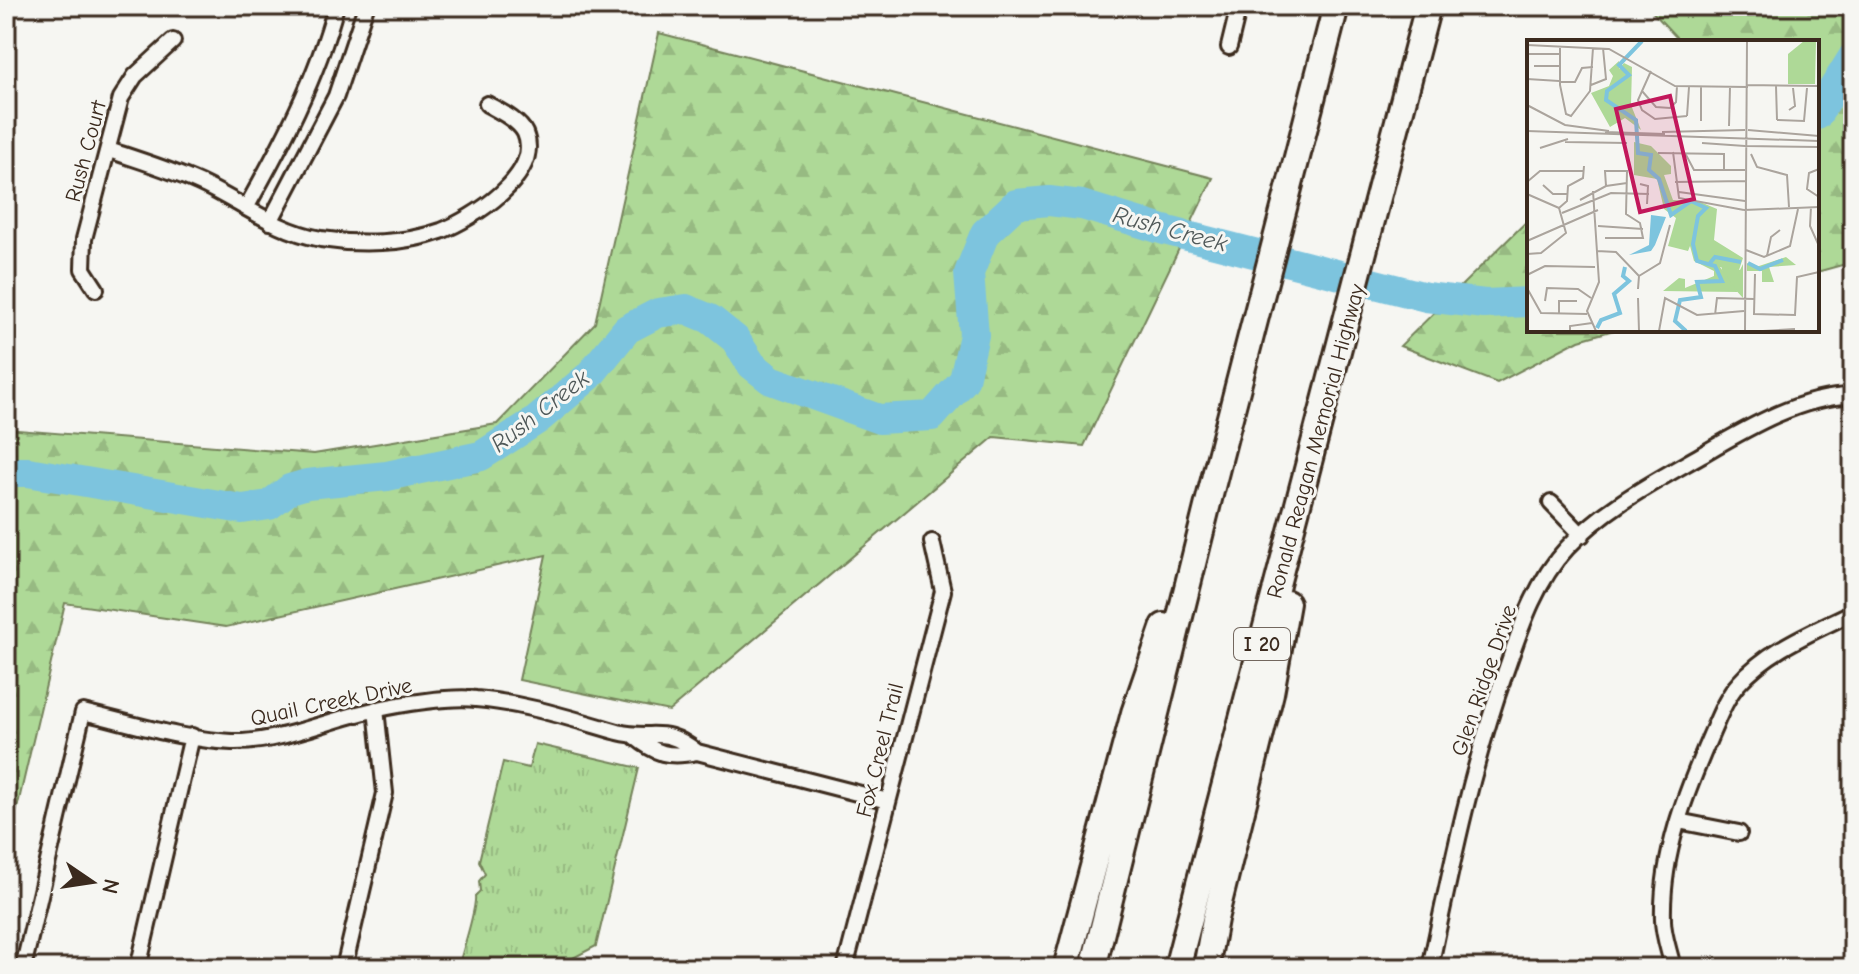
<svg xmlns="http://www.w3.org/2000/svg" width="1859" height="974" viewBox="0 0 1859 974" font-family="'Comic Neue',sans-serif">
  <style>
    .forest { fill: url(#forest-firs); stroke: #74825a; stroke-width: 2 }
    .park { fill: url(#park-tufts); stroke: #74825a; stroke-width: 2 }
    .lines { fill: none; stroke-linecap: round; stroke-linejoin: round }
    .river { stroke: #7dc4de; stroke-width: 30 }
    .street-casing { stroke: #3b2a1e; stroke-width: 20 }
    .highway-casing { stroke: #3b2a1e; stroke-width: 30 }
    .street { stroke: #f6f6f2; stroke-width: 14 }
    .highway { stroke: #f6f6f2; stroke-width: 24 }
    .labels { text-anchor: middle; stroke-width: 6; stroke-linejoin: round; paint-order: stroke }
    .shield { fill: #f6f6f2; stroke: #73675e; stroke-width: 2 }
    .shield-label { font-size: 20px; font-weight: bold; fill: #3b2a1e }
    .street-label { font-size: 22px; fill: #3b2a1e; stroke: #f6f6f2 }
    .water-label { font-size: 24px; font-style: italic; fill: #4f5858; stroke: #f6f6f2 }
    .inset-river { fill: none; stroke: #7dc4de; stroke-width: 4 }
    .inset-road { fill: none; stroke: #aba49d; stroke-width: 2 }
    .view { fill: #c2185b; fill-opacity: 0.15; stroke: #c2185b; stroke-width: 4 }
    .inset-edge { fill: none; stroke: #3b2a1e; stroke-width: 4 }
  </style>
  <defs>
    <pattern id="forest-firs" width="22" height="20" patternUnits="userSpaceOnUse" patternTransform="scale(2)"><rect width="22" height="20" fill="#aed997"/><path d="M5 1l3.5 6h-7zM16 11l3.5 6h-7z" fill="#97ba82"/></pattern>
    <pattern id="park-tufts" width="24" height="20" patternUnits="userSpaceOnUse" patternTransform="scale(2)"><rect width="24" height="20" fill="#aed997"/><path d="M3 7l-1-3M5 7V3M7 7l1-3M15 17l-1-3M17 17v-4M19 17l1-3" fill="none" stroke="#97ba82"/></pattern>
  </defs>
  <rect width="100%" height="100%" fill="#f6f6f2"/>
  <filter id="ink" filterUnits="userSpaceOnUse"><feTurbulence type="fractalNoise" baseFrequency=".0125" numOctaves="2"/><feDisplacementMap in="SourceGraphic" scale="16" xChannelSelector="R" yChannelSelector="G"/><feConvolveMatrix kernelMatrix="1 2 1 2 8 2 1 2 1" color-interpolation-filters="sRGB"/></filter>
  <g filter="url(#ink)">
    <path class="forest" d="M1647 6H1853V262L1817 272V42H1677L1678 39Z
      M659 33 1213 178 1084 446 994 437 669 711 519 680 546 555 226 627 65 603 6 856V429L314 454 497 424 595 323Z
      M1529 219V330H1614L1579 340 1497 383 1400 346Z"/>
    <path class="park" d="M535 744 639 768 596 946 554 968H458C462 952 477 908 475 896L480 891 479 881 485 874 479 861 503 762 529 768Z"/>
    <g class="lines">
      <path class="river" d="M1817 115 1853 57
        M6 472H28L242 509 269 505 290 489 307 484 387 476 481 456 537 420 589 376 627 329 658 313 686 309 710 319 735 339 752 365 771 380 879 419 932 416 964 380 974 335 969 273 985 233 1016 204 1049 201 1082 205 1164 230 1426 297 1485 304 1529 302"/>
      <defs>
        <path id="street" d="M6 17 9 6
          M1229 47 1239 6
          M109 150C141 161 175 171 206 186 245 205 277 231 321 239 359 245 405 244 441 231 472 219 543 175 525 133 519 120 499 111 487 104
          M246 208C282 144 317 78 336 6
          M270 222 336 96 366 6
          M96 289 83 269 84 239 121 98 135 76 173 41
          M1551 503 1582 535
          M634 736C656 754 668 758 697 752L888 801
          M1678 821 1739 833
          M23 968 83 712C131 723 182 740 232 742 280 743 327 720 374 710 400 704 450 696 476 699 524 703 572 719 618 732 653 741 663 724 697 752
          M138 968 192 736
          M344 968 385 793 376 709
          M845 968 943 591 932 542
          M1430 968C1451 868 1471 769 1505 673 1520 630 1535 582 1567 548 1604 508 1654 482 1701 455 1744 430 1802 395 1853 396
          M1673 968C1670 953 1663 935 1663 920 1661 855 1685 795 1710 737 1718 719 1726 697 1739 683 1769 649 1813 632 1853 612"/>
        <path id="highway" d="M1066 968 1134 713 1164 626
          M1093 968 1211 491 1336 6
          M1177 968 1428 6
          M1206 968 1215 919 1271 693 1287 603"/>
      </defs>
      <use href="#street" class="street-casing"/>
      <use href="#highway" class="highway-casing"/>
      <use href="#street" class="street"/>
      <use href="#highway" class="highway"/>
    </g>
  </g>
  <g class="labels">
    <rect class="shield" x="1234" y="628" width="56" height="32" rx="6"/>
    <g class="shield-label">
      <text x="1262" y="651">I 20</text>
    </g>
    <g class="street-label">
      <text transform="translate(85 151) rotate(-75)" y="8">Rush Court</text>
      <text transform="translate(1315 441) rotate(-75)" y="8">Ronald Reagan Memorial Highway</text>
      <text transform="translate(1483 680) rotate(-71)" y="8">Glen Ridge Drive</text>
      <text transform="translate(331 701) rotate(-12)" y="8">Quail Creek Drive</text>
      <text transform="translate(879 750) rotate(-76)" y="8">Fox Creel Trail</text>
    </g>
    <g class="water-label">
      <text transform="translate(1170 229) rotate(15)" y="8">Rush Creek</text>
      <text transform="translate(540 411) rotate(-38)" y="8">Rush Creek</text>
    </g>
  </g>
  <g transform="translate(1527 40)">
    <rect width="292" height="292" fill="#f6f6f2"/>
    <path d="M194 224 213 230 216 224V258L196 236Z" fill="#aed997"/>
    <path d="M92 21V29L97 23 105 27 104 65 114 90 98 78 83 87 64 53 82 46 86 36 82 30ZM107 102 124 106 144 126V134L137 135 146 160 171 161 190 169 187 200 216 218 212 230 193 227 211 252 136 251 152 238 158 239V248L187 236V231L167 221 163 206 161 211 141 206 149 178 137 169 130 139 107 135ZM259 217 269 225 242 227 247 242H235V231H220V223L229 227Z" fill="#aed997"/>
    <path d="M277 1H289L288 44H261V14Z" fill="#aed997"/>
    <path d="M124 175 139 177 128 205 124 211 102 215 122 205Z" fill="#7dc4de"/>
    <path class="inset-river" d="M115 1 92 25 102 35 80 51 79 60 109 80 111 113 124 115 122 130 132 139 144 175 164 161 179 168 171 176 166 204 170 221 188 226 195 241 170 242 174 257 153 260 148 281 159 291M183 223 188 217 214 222M221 223 233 229 256 220M70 288 74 280 93 273 87 254 102 241 96 236 98 227"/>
    <path class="inset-road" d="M0 5 82 9 148 46 221 47M33 8V45L39 74 44 76 63 51 66 8M0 14H32M7 26H32M124 31 111 60 115 70 128 79 160 76M0 39 48 42 55 28 66 27M64 45 79 39 76 8M220 45 292 46M249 46 250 80M115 51 129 67 143 68 149 62 150 46M0 65 38 85 82 91M262 70 268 66 266 48M160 76 162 47M250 80 277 81 280 48M174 81V47M202 86 203 47M221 90 292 96M0 91 292 101M78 92 138 94M135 92 218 90M38 102 100 103M175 103 218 106M218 106 292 107M13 108 41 99M146 112 152 158 217 170M131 113 197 114V130M158 113 167 130H218M224 114 230 127 260 135 262 167M292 129 282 133 280 149 292 157M0 142 13 131H57M148 142 219 141M113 144 121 146 120 164M16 145 26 154H40M66 151 72 242 60 271 69 291M152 152 218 161M0 154 32 168M53 160 79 146 100 143M284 167 283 186 292 206M32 168 40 161 41 146 56 138 57 126M217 170 292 167M35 173 84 153 122 154M71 186 116 189M78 198H116L113 183 99 174 100 131H78L79 146M0 201 71 170M219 210 237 217 263 206 271 169M70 211 89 212 112 236M0 214 14 213 39 193 32 168M240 216 244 197 253 190M228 234 227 274 268 275 270 237 292 232M0 235 18 226 68 227M0 248 14 273 60 274M111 249 112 236 133 223 143 185M111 258 112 291M18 261 20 248 51 249 64 258M32 274V261H50M188 275 190 258 227 259M43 291V286L65 283M132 291 138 258 170 275 217 271M218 291 220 1M236 291 268 289"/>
    <path class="view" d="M143 56 167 159 113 172 89 69Z"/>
    <rect width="292" height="292" class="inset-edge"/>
  </g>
  <rect width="1859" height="974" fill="none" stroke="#f6f6f2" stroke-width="32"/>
  <rect x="16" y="16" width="1827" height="942" fill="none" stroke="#3b2a1e" stroke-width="3" filter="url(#ink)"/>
  <g transform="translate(92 882) rotate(103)" stroke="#f6f6f2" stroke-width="6" paint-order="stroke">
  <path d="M0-6L14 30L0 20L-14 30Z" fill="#3b2a1e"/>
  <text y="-12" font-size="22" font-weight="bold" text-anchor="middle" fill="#3b2a1e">N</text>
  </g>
</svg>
